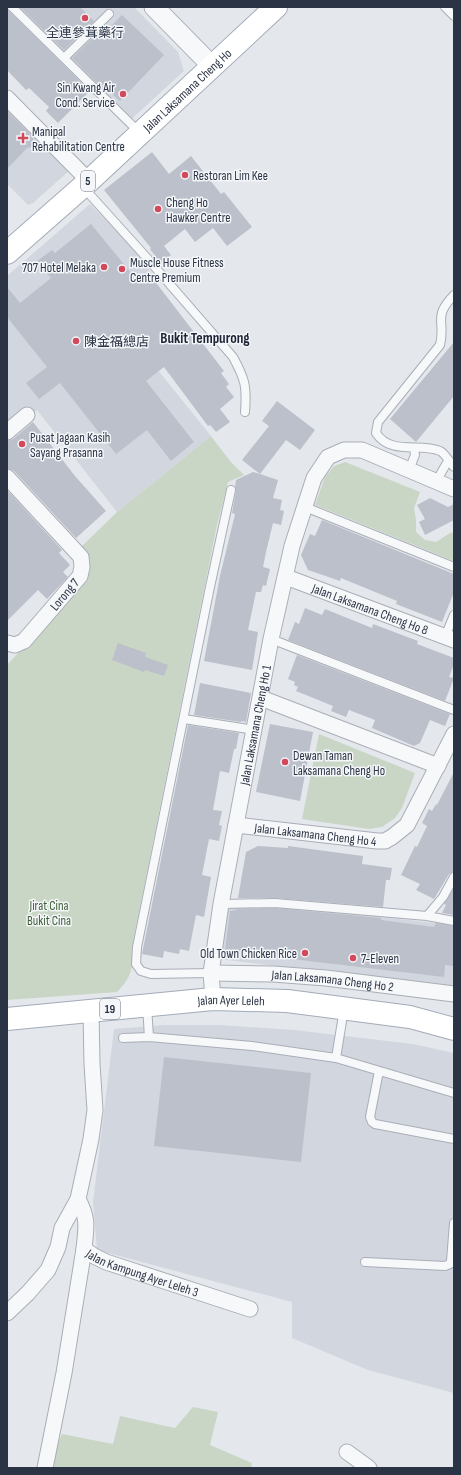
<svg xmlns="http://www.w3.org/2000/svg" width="461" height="1475" viewBox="0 0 461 1475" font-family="'Sofia Sans Condensed','Noto Sans SC',sans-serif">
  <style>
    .built { fill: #d2d6de }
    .green { fill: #c9d6c5 }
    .building { fill: #bbc0ca }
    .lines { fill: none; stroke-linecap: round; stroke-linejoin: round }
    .service-casing { stroke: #a9aeb7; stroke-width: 10 }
    .minor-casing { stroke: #a9aeb7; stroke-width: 17 }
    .tertiary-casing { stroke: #a9aeb7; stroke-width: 21 }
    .primary-casing { stroke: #a3abb8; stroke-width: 24 }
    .service { stroke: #f7f8fa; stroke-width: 8 }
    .minor { stroke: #f7f8fa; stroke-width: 15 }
    .tertiary { stroke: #f7f8fa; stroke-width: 19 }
    .primary { stroke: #fff; stroke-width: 22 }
    .poi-dot { fill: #d1495b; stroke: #f4f6f9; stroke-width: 1.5 }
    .labels { text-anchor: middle; stroke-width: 3; stroke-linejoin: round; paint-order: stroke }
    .shield { fill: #f4f6f9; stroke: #676e7b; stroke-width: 1 }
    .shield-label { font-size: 12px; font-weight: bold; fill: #2b3445 }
    .poi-label { font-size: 13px; fill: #2b3445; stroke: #f4f6f9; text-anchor: start }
    .street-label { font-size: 13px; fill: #2b3445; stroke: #f4f6f9 }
    .park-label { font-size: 13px; fill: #3f6138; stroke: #f4f6f9 }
    .quarter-label { font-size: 15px; font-weight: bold; fill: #1d2536; stroke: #f4f6f9 }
  </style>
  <rect width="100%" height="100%" fill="#e4e7ec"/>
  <path class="built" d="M8 7H134L178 52 184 71 126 124Z
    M7 106 70 170 33 203 28 205 7 184Z
    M90 204 122 236 159 282 115 317 211 436 117 512 37 410 7 436V276Z
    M272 905 454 925V987L219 959 227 907Z
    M165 1025H220L294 1030 413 1044 454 1053V1393L368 1370 292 1338V1302L97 1250 93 1202 114 1029Z"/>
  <path class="green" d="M211 436 230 461 244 475 228 482 217 525 133 941C132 965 135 974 117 992L7 1000V665L85 581 81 547 117 512Z
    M345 462 420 492 414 508 416 520V532L425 540 436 542 450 533H454V561L315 505 325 477 334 466Z
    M319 734 415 773 402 808 395 818 382 827 369 829 302 819Z
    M193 1407 218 1412 210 1445 252 1463 251 1468H47L62 1434 113 1444 120 1416 175 1428Z"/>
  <path class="building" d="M20 7H80L94 21 64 50Z
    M7 9 90 91 58 123 46 111 49 107 29 88 26 90 7 70Z
    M122 15 164 55 120 101 99 81 97 83 72 58 102 29 105 32Z
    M7 111 33 137V141L32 147 27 148 7 169Z
    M152 152 169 174 191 156 221 194 224 192 252 227 227 246 213 228 195 242 185 229 164 246 171 255 161 264 150 249 151 248 104 190Z
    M91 224 140 284 150 275 224 371 221 373 229 384 226 387 234 397 220 409 230 422 216 432 210 425 208 426 164 367 146 381 194 442 171 461 147 430 116 454 60 383 39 399 26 383 47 367 7 317V287L20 303 51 278 37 261 52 250 55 253Z
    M454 342V396L416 442 390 419Z
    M277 401 315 430 300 450 286 440 260 474 278 480 273 498 282 500 280 510 284 511 281 525 273 523 266 552 263 567 270 569 266 586 263 585 261 592H256L248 630 258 632 252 670 204 661 220 576 235 514 232 513 236 491 235 487 236 480 253 472 260 474 242 460 269 426 262 421Z
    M33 422 75 476 106 511 76 538 14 471 7 468V441L13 439Z
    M7 490 62 550 59 553 70 565 63 572 68 577 47 599 38 590 7 621Z
    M430 498 448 507 454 504V520L425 535 419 522 425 519 417 505Z
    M322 520 454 574V592L442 622 396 604 397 601 341 578 340 581 308 570 301 555 310 534 315 536Z
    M305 608 322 615 325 609 372 628 373 624 418 641 417 644 454 658V664L449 677 454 678 445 701 288 640 295 622 299 624Z
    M118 643 146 653 145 657 168 665 164 676 145 670 144 672 112 660Z
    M297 655 450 714 445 726 430 720 420 743 414 746 372 728 375 720 349 710 346 717 331 711 333 706 296 691 298 687 294 685 295 682 288 679Z
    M200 683 251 693 246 722 241 721V722L194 715Z
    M270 724 313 732 300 801 256 792Z
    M188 725 239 733 236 749H234L229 773 220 771 213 810 222 811 219 825 222 826 219 841 209 839 202 875 211 877 204 917 196 915 189 951 180 949 179 954 164 951 163 958 142 954Z
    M454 772V872L449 874 434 899 416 890 420 884 401 875 415 846 417 847 427 826 422 823 429 809 432 811 436 804 437 805Z
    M258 846 288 848V846L363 856 362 864 392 868 390 880H386L383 907 275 898H238L246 852Z
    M454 888V915L442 913 446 905 444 904Z
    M275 908 381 918V920L434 927 436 923 454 926 453 966 445 965 444 977 225 951 230 911 236 910V909Z
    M164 1057 311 1073 301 1162 154 1146Z"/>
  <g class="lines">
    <defs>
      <path id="service" d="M12 7 140 133
        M445 7 454 16
        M64 58 109 14
        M83 187 147 258 233 357C245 379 247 386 245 412
        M454 295C432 318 446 320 440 345L378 422 376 433C391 456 420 442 440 451 446 454 449 462 454 467
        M409 470 415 455 414 448
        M437 482 441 473 448 461
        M305 507 454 567
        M445 637 454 615
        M271 639 454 710
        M184 719 255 730
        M221 904 275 903 427 916 454 921
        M427 916 443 897 454 877
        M211 973 151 974 141 971 136 964 137 947 210 587 231 490
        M147 1006 149 1037 252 1046 336 1058 454 1093
        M123 1038 149 1037
        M336 1058 344 1009
        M379 1071 370 1117 372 1122 375 1124 454 1139
        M365 1262 445 1266 450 1264 451 1261 454 1223"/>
      <g id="minor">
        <path d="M7 98 89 181"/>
        <path d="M7 432 27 415"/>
        <path d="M7 477 81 557 82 567 80 576 24 641 15 645 7 643"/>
        <path id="s1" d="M286 577 454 640"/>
        <path d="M261 698 438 766"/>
        <path id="s2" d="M236 825 377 841H385L392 837 407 825 454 734"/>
        <path id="s3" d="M211 973 273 974 326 978 454 994"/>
        <path id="s4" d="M213 999 211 973 221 904 271 639 292 546 314 478 328 457 344 450H362L454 489"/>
        <path id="s5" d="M91 1011 92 1064 95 1110 91 1139 78 1199C89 1220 86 1227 84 1249L94 1256 106 1262 250 1309"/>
        <path d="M7 1313 28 1293 48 1270 58 1247 62 1228 78 1199"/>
        <path d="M347 1452 369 1468"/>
        <path d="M45 1468 64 1373 84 1249"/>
      </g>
      <path id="tertiary" d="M154 7 213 67"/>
      <g id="primary">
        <path id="s6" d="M7 253 89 181 276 7"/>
        <path id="s7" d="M7 1019 213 999 287 1001 410 1017 454 1029"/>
      </g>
    </defs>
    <use href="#service" class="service-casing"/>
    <use href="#minor" class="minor-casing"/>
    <use href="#tertiary" class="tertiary-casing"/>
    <use href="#primary" class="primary-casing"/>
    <use href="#service" class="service"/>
    <use href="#minor" class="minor"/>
    <use href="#tertiary" class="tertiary"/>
    <use href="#primary" class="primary"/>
  </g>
  <g class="poi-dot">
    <circle cx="85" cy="18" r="4"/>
    <circle cx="123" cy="94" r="4"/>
    <path d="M21 132h4v4h4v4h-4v4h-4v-4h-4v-4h4z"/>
    <circle cx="185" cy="175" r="4"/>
    <circle cx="158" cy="209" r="4"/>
    <circle cx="104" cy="267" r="4"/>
    <circle cx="122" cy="269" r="4"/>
    <circle cx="76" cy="341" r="4"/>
    <circle cx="22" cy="444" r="4"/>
    <circle cx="285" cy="762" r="4"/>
    <circle cx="305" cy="953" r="4"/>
    <circle cx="353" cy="958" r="4"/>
  </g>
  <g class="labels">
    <g class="shield">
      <rect x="81" y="171" width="14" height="20" rx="3"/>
      <rect x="100" y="999" width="20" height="20" rx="3"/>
    </g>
    <g class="shield-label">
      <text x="88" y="185">5</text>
      <text x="110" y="1013">19</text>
    </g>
    <g class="poi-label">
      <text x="85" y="37" text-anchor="middle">全連參茸藥行</text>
      <text x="115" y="92" text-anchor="end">Sin Kwang Air<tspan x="115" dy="15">Cond. Service</tspan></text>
      <text x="32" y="136">Manipal<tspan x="32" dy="15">Rehabilitation Centre</tspan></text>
      <text x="193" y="180">Restoran Lim Kee</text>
      <text x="166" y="207">Cheng Ho<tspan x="166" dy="15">Hawker Centre</tspan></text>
      <text x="130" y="267">Muscle House Fitness<tspan x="130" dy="15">Centre Premium</tspan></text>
      <text x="96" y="272" text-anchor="end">707 Hotel Melaka</text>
      <text x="84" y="346">陳金福總店</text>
      <text x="30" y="442">Pusat Jagaan Kasih<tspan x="30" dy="15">Sayang Prasanna</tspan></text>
      <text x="293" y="760">Dewan Taman<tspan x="293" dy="15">Laksamana Cheng Ho</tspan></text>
      <text x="297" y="958" text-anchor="end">Old Town Chicken Rice</text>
      <text x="361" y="963">7-Eleven</text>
    </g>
    <g class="street-label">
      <text dy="5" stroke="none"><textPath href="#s6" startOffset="243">Jalan Laksamana Cheng Ho</textPath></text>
      <text transform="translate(64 594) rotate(-50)" y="5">Lorong 7</text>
      <text dy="5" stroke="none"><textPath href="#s1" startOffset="90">Jalan Laksamana Cheng Ho 8</textPath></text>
      <text dy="5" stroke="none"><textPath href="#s4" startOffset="278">Jalan Laksamana Cheng Ho 1</textPath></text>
      <text dy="5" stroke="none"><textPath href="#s2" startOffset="80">Jalan Laksamana Cheng Ho 4</textPath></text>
      <text dy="5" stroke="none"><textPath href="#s3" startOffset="122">Jalan Laksamana Cheng Ho 2</textPath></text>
      <text dy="5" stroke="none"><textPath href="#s7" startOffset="225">Jalan Ayer Leleh</textPath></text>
      <text dy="5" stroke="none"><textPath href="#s5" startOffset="305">Jalan Kampung Ayer Leleh 3</textPath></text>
    </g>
    <g class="park-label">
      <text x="49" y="910">Jirat Cina<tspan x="49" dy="15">Bukit Cina</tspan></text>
    </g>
    <g class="quarter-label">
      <text x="205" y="343">Bukit Tempurong</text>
    </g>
  </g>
  <rect width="461" height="1475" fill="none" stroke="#2b3445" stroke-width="16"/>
</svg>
